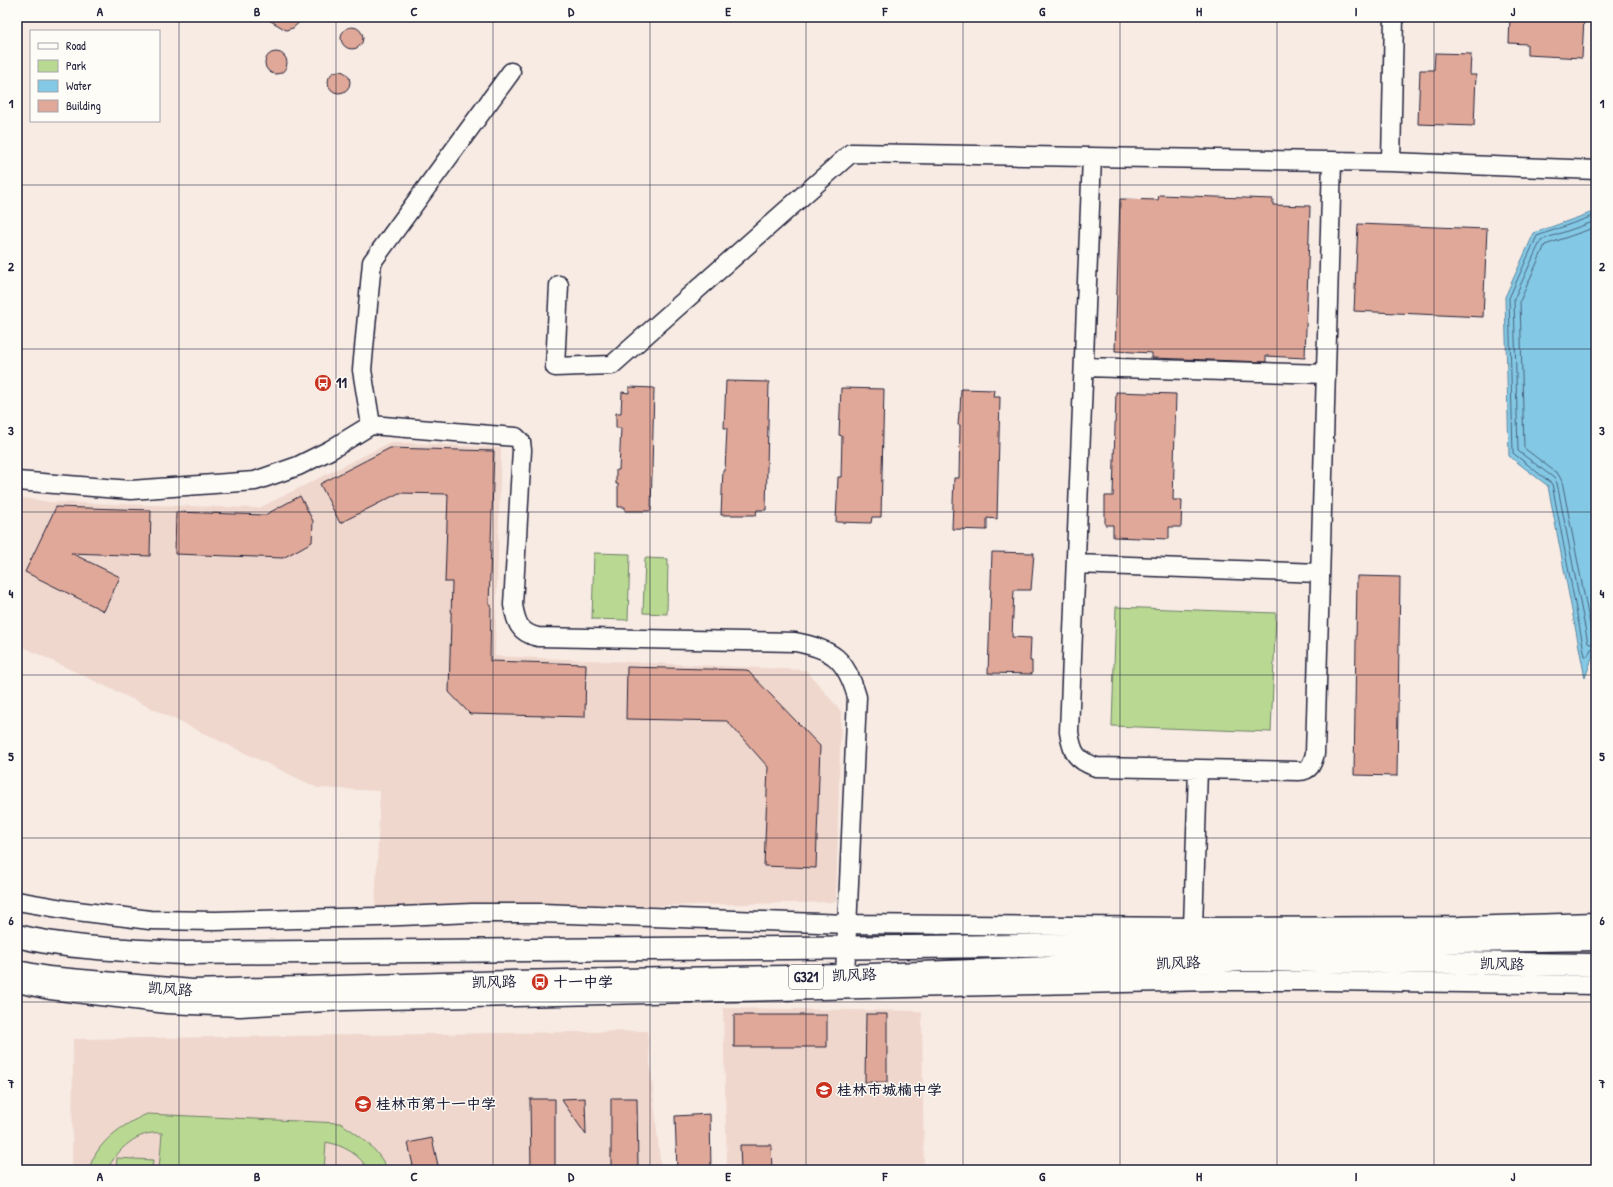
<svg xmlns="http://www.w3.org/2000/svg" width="1613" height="1187" viewBox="0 0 1613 1187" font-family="'Patrick Hand','LXGW WenKai TC',sans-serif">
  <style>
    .built { fill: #f0d7cd }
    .green { fill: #b9d992; stroke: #6e7e66 }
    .water { fill: #83c8e4; stroke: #5c86a0 }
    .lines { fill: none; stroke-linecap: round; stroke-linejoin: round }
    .shore { stroke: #49647f; stroke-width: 1 }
    .building { fill: #e0a898; stroke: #22223b }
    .minor-casing { stroke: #22223b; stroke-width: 21 }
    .highway-casing { stroke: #22223b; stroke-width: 25 }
    .minor { stroke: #fdfcf7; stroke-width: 18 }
    .highway { stroke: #fdfcf7; stroke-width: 22 }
    .grid { fill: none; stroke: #22223b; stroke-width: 1; stroke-opacity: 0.55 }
    .labels { text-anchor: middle; stroke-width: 3; stroke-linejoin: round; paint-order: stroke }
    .shield { fill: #fdfcf7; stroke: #646373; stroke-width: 1 }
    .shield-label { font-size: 14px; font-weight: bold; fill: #22223b }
    .poi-label { font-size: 15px; font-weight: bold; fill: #22223b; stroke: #fdfcf7; text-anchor: start }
    .street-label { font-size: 15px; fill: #22223b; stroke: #fdfcf7 }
    .neatline { fill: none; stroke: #22223b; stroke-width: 1.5 }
    .grid-label { font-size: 13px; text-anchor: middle; font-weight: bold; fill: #22223b }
  </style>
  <rect width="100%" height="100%" fill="#f7ebe4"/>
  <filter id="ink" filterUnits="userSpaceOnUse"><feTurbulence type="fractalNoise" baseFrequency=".025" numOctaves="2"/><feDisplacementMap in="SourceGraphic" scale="8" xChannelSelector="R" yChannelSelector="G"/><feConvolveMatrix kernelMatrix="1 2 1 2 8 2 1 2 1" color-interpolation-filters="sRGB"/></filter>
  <g filter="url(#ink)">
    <path class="built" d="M391 442 501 448 495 656 806 670 841 711 836 902 375 912 380 791 318 788 17 644V497L50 502 259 508Z
      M723 1008 922 1011 924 1170H727Z
      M647 1031 661 1170H72L73 1039Z"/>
    <path class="green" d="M594 553 630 554 628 620 592 619Z
      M645 558 668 559 667 614 643 613Z
      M1116 607 1276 613 1271 732 1112 726Z
      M147 1114 340 1123C361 1136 377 1148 388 1170H368C360 1154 342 1145 326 1142L324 1170H159L162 1133C137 1130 117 1150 107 1170H89C96 1142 122 1125 147 1114Z
      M117 1158 153 1160 152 1170H116Z"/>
    <path class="water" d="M1596 211V647L1585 678 1548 486 1509 456 1505 297 1534 233Z"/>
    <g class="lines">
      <path class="shore" d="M1596 215 1537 236 1509 298 1513 453 1552 484 1585 656H1588L1591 649 1596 648
        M1596 221 1541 240 1514 299 1518 451 1554 478 1557 483 1588 643 1590 644 1596 643
        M1596 227 1545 245 1520 301 1524 448 1558 474 1562 481 1592 635 1596 637"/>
    </g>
    <path class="building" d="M264 17H305L293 28 286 30Z
      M1510 17H1584L1582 58 1527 55V44L1509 43Z
      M341 38a11 11 0 1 1 22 0a11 11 0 1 1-22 0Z
      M265 63a11 11 0 1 1 22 0a11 11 0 1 1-22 0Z
      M1435 53 1471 54 1470 75H1476L1474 126 1418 124 1420 70H1434Z
      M328 82a11 11 0 1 1 22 0a11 11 0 1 1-22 0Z
      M1159 195 1273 199V205L1310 206 1305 358 1266 356V362L1152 358V353L1115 351 1120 199 1158 200Z
      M1358 224 1487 229 1483 317 1354 311Z
      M726 381 769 382 766 510H757L756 515H721L723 470H725L727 428H724Z
      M629 387 654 388 651 511H625V507H618V484H616V470H619L621 428H616V413H621L622 392 629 393Z
      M841 388 884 389 881 517H872L871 523 836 522 838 477H841L842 436 839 435Z
      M961 389 994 390 993 397H1000L997 519 987 518V530L952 529 954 478H959L960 425H958L959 412H960Z
      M1116 392 1176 394 1173 500H1182L1181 527H1169V539L1113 537V525H1105V496H1113Z
      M390 448 494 451 489 605H491L490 661 586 664 585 717 470 714 449 692 452 582H445L448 494 399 493 340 523 320 484Z
      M300 496 313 521 312 542 283 558 175 554 176 512 265 515Z
      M56 507 151 510 150 556 71 553 120 577 104 611 25 572Z
      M992 552 1034 553 1031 590H1014L1012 637 1031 638 1030 661H1032V674L988 673Z
      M1357 576 1400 577 1397 776 1354 775Z
      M627 667 747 670 820 746 816 868 764 866 768 767 727 721 626 719Z
      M866 1014H887V1082H865Z
      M734 1015H827V1047H734Z
      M585 1098 586 1135 561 1099Z
      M611 1098H637L638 1170H611Z
      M530 1099H555V1170H531Z
      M710 1114 711 1170H677L675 1116Z
      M432 1138 439 1170H414L408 1143Z
      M740 1145H771L772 1170H741Z"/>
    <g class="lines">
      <defs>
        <path id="minor" d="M1092 157 1069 732C1072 753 1076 760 1096 767L1299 771C1310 771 1312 764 1315 754L1332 161
          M1391 162 1394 17
          M559 285 555 367 612 365 851 153 1391 162 1596 170
          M1084 367 1326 374
          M371 425 362 370 372 262 511 72
          M17 481 131 490 255 481 298 466 330 450 371 425 516 437 521 442 522 450 513 605C516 622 519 633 538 637L795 642C833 649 846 659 857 697L845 976
          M1076 564 1320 573
          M17 901 69 910 150 920 215 921 377 917 472 913H541L847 924 1193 927 1460 926 1596 922
          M1193 927 1198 769
          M17 983 50 990 167 1004 240 1007 344 1001 1211 981H1328L1596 985"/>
        <path id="highway" d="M17 936C70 949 127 950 182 953L1254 944 1596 939
          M17 972 48 978 192 991 511 982 845 976 1248 960 1596 965"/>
      </defs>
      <use href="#minor" class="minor-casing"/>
      <use href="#highway" class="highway-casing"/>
      <use href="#minor" class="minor"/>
      <use href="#highway" class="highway"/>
    </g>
  </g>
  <path class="grid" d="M179 17V1170M336 17V1170M493 17V1170M650 17V1170M806 17V1170M963 17V1170M1120 17V1170M1277 17V1170M1434 17V1170M17 185H1596M17 349H1596M17 512H1596M17 675H1596M17 838H1596M17 1002H1596"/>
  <defs>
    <symbol id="bus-disc" viewBox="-11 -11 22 22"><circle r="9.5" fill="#c8321e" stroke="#fdfcf7"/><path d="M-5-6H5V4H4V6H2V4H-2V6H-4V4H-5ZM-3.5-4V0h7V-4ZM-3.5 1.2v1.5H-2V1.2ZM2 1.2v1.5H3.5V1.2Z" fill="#fff"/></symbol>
    <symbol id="school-disc" viewBox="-11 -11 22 22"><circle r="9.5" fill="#c8321e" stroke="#fdfcf7"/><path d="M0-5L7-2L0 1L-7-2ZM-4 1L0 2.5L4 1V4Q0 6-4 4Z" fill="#fff"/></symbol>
  </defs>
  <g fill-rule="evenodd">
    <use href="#bus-disc" x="313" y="373" width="20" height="20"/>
    <use href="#bus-disc" x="530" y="972" width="20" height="20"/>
    <use href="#school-disc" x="814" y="1080" width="20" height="20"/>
    <use href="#school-disc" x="353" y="1094" width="20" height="20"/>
  </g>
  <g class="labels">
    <rect class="shield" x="789" y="965" width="34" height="24" rx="3"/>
    <g class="shield-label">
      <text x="806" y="982">G321</text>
    </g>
    <g class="poi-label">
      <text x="336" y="388">11</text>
      <text x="553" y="987">十一中学</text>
      <text x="837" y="1095">桂林市城楠中学</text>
      <text x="376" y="1109">桂林市第十一中学</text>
    </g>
    <g class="street-label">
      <text transform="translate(1178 963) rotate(-2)" y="5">凯风路</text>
      <text transform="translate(1502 964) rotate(1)" y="5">凯风路</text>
      <text transform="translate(854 975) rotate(-2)" y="5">凯风路</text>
      <text transform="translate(494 982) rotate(-1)" y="5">凯风路</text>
      <text transform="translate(170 989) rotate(4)" y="5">凯风路</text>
    </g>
  </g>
  <rect width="1613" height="1187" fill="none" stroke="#fdfcf7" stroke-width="44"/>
  <rect x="30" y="30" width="130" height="92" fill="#fdfcf7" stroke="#a5a5ac"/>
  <rect x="38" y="43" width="20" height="6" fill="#fdfcf7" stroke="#a5a5ac"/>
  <text x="66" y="50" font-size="12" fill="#22223b">Road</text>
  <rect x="38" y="60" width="20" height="12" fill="#b9d992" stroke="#a5a5ac"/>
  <text x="66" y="70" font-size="12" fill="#22223b">Park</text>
  <rect x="38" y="80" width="20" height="12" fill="#83c8e4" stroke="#a5a5ac"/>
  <text x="66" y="90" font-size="12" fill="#22223b">Water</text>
  <rect x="38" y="100" width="20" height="12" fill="#e0a898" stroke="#a5a5ac"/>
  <text x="66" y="110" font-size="12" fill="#22223b">Building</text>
  <rect x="22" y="22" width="1569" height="1143" class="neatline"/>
  <g class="grid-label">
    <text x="100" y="16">A</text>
    <text x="257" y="16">B</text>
    <text x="414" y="16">C</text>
    <text x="571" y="16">D</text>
    <text x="728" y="16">E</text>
    <text x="885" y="16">F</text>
    <text x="1042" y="16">G</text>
    <text x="1199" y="16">H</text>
    <text x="1356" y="16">I</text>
    <text x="1513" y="16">J</text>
    <text x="11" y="108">1</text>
    <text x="1602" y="108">1</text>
    <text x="11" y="271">2</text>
    <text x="1602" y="271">2</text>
    <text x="11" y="435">3</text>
    <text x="1602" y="435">3</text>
    <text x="11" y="598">4</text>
    <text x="1602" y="598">4</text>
    <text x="11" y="761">5</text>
    <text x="1602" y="761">5</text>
    <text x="11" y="925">6</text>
    <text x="1602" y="925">6</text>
    <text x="11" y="1088">7</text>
    <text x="1602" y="1088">7</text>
    <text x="100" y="1181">A</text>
    <text x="257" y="1181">B</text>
    <text x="414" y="1181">C</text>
    <text x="571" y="1181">D</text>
    <text x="728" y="1181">E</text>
    <text x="885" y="1181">F</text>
    <text x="1042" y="1181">G</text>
    <text x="1199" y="1181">H</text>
    <text x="1356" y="1181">I</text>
    <text x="1513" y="1181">J</text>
  </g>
</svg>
